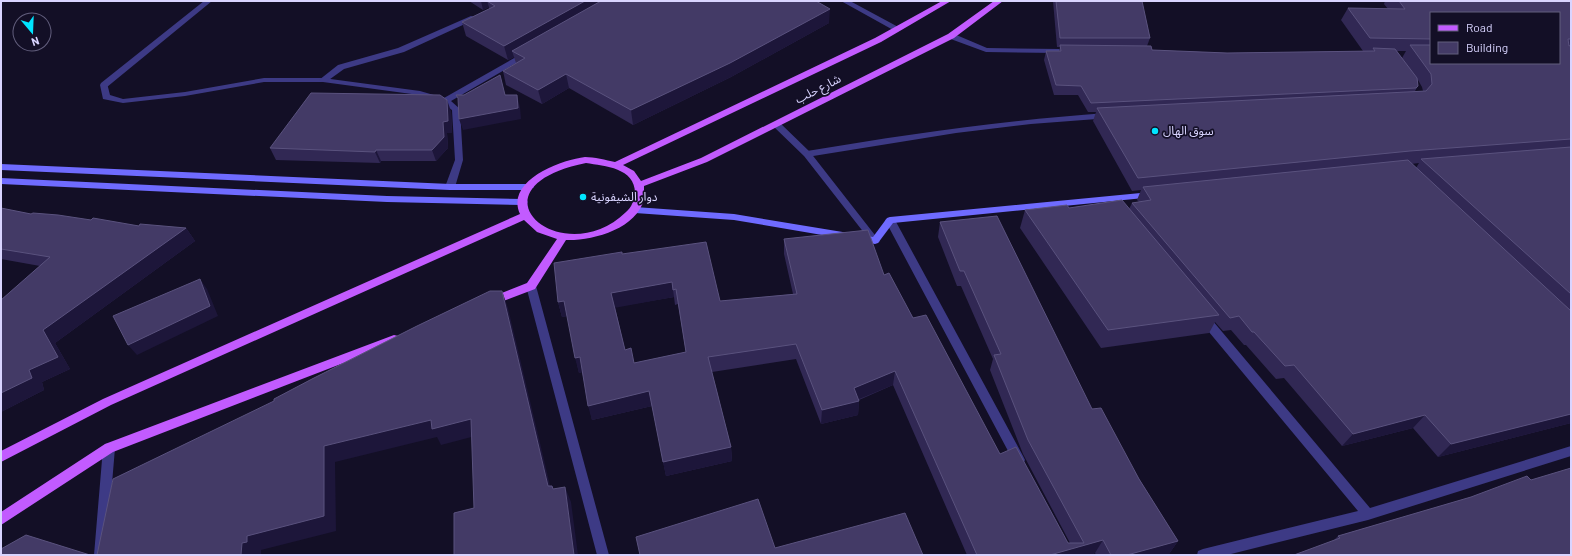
<svg xmlns="http://www.w3.org/2000/svg" width="1572" height="556" viewBox="0 0 1572 556" font-family="Barlow,'Noto Sans Arabic',sans-serif">
  <style>
    .lines { fill: none; stroke-linecap: round; stroke-linejoin: round }
    .lane { fill: #3d3a85; fill-rule: evenodd }
    .street { fill: #3d3a85; fill-rule: evenodd }
    .secondary { fill: #6f6bff; fill-rule: evenodd }
    .primary { fill: #c25bff; fill-rule: evenodd }
    .wall { fill: #312854; fill-rule: evenodd }
    .shaded-wall { fill: #1d163a }
    .building { fill: #433a66; stroke: #5a527e; fill-rule: evenodd }
    .poi-dot { fill: #00e5ff; stroke: #130f26; stroke-width: 1.5 }
    .labels { text-anchor: middle; stroke-width: 3.5; stroke-linejoin: round; paint-order: stroke }
    .street-label { font-size: 12px; fill: #d9d4ff; stroke: #130f26 }
    .poi-label { font-size: 12px; fill: #d9d4ff; stroke: #130f26; text-anchor: start }
  </style>
  <rect width="100%" height="100%" fill="#130f26"/>
  <g class="lines">
    <path class="lane" d="M523 53H526L530 55 451 101 460 109 463 160 455 187 450 190 445 187 455 160 452 110 442 103 419 95 323 82H264L185 96 123 103 103 99 100 85 101 83H107L110 95 123 99 185 92 264 78H323L420 91 444 98Z
      M1107 113 1111 116 1110 118 1031 124 956 133 807 157 803 154 807 151C907 134 1006 120 1107 113Z"/>
    <path class="street" d="M204 1H212L107 87H101V83Z
      M841 1H850L902 29 898 31H895Z
      M471 16 478 18 404 52 344 69 326 82H323L319 80 338 65 398 48Z
      M948 34H954L987 48 1060 49 1064 51 1060 53 986 52 948 38Z
      M776 121 779 122 810 152 878 239 880 241 878 243H872L804 156 773 126 772 124Z
      M890 217 895 220 1023 456 1025 460 1023 464 1019 465 1015 464 885 220Z
      M531 282 536 286 609 555H597L526 286Z
      M1203 313 1207 314 1370 508 1571 446V456L1368 520 1227 555H1197L1198 551 1203 549 1358 511 1199 320 1198 317 1199 314Z
      M109 443 113 444 115 448 106 555H94L103 448 105 444Z"/>
    <path class="secondary" d="M1 164 450 184H529L534 187 529 190H450L1 170Z
      M1 178 387 196 523 199 528 202 523 205 387 202 1 184Z
      M1151 192 1156 195 1154 197 893 223 878 243 875 244 734 220 635 213 630 210 635 207 734 214 873 237 887 218 890 217Z"/>
    <path class="primary" d="M942 1H951L881 42 623 165 634 171 641 181 701 158 948 34 994 1H1003L954 38 707 162 644 186C644 190 644 195 644 199 637 229 592 241 566 240L535 289 493 305 489 304 488 301 489 298 527 283 557 239 537 232 524 220 111 405 1 462V451L103 399 520 214C505 181 560 160 585 157 594 157 606 160 615 162L875 38ZM586 163C605 166 635 168 635 193 634 200 632 207 626 212 562 274 463 188 586 163Z
      M394 335 398 336 399 339 398 342 113 452 1 525V512L105 444Z"/>
  </g>
  <path class="wall" d="M469 1H816L829 23 731 77 633 125 569 88 542 104 506 85 503 71 516 63 514 57 508 60 466 36 462 22 489 9V7L483 10Z
    M1053 1H1142L1150 38 1147 46 1152 50 1227 53 1363 51 1341 20 1348 8 1388 9 1384 4 1385 1H1571V423L1438 457 1413 428 1342 446 1284 378 1276 379 1246 345H1244L1231 330 1223 331 1215 322 1209 333 1101 348 1020 228 1025 210 1069 208 1129 209 1132 203 1139 202 1137 200 1141 190 1132 191 1093 121 1096 112H1088L1078 95H1054L1044 60 1046 51H1059L1060 47H1057ZM1431 13 1559 63H1431ZM1397 51H1406L1402 58ZM1418 80 1422 87 1423 91H1415L1418 86ZM1419 163 1416 168 1411 164Z
    M451 111 452 133H447L448 148 436 161H381L380 163 276 160 270 148Z
    M1 208 31 214 91 220 139 226 186 228 195 241 55 343 70 369 42 382 44 390 1 412V300L40 266 1 259Z
    M940 222 1092 409 1139 479 1178 541 1169 554 1164 555H1096L1095 553 1090 555H967L893 385 859 400 858 415 821 424 796 359 712 372 731 447 732 461 666 476 652 406 592 420 582 372 579 373 567 316 562 317 558 302 622 254 720 301 793 294 784 254V239L884 275 913 318 1000 454 1068 543H1070L1023 454 990 370 993 359 961 286H957L938 237ZM674 297 675 305 678 304 686 352 634 363 625 350 615 307Z
    M1531 480 1333 541 1338 536Z"/>
  <path class="shaded-wall" d="M481 1H487L489 7 483 10Z
    M585 1H612L512 51 514 57 508 60 504 46Z
    M830 9 829 23 731 77 633 125 631 110Z
    M566 74 569 88 542 104 538 90Z
    M517 95 520 107 521 119 463 130 459 119Z
    M447 100 451 111 452 133H447L448 148 436 161 432 150 443 122Z
    M376 150 381 161 380 163 375 152Z
    M186 228 195 241 55 343 70 369 42 382 44 390 1 412V393L29 370 43 330Z
    M200 279 207 289 218 316 137 355 128 345Z
    M672 282 674 297 614 308 611 293Z
    M502 291 508 308 554 502 548 486Z
    M564 301 568 316 562 317 558 302Z
    M580 357 584 372 579 373 575 358Z
    M895 371 893 385 852 402 854 388Z
    M649 391 652 406 592 420 588 406Z
    M859 401 858 415 821 424 822 410Z
    M1571 414V423L1438 457 1451 444Z
    M1425 415 1413 428 1342 446 1353 434Z
    M471 419 479 435 441 445 437 437 335 462 336 531 261 550V555H241L242 543 247 536 324 446 431 420Z
    M731 447 732 461 666 476 663 462Z
    M565 487 571 502 578 555H574Z
    M1103 540 1095 553 1090 555H1050Z
    M1178 541 1169 554 1164 555H1127Z"/>
  <path class="building" d="M487 1H585L504 46 462 22 495 6Z
    M601 1H816L830 9 730 63 631 110 566 74 538 90 503 71 525 58 512 51Z
    M1056 1H1142L1150 38H1060Z
    M1399 1H1571V39H1568L1569 46 1571 45V139L1410 151 1138 178 1097 108 1426 91 1432 84 1431 74 1410 45H1431V63H1559V13H1431V39L1370 38 1348 8 1405 9Z
    M1060 45 1151 46 1152 50 1227 53 1375 51 1373 48 1395 49 1417 78 1418 86 1416 88 1091 103 1081 86 1056 85 1046 51H1061Z
    M500 75 505 95H517L518 108 459 119 458 98 456 95H464Z
    M311 93 440 95 447 100 448 121 443 122 444 137 432 150H376L375 152 270 148Z
    M1571 147V294L1421 159Z
    M1408 160 1571 311V414L1451 444 1425 415 1353 434 1294 365 1285 366 1254 332H1252L1239 316 1230 318 1132 203 1151 200 1143 187Z
    M1122 200 1219 315 1108 330 1025 210 1067 205 1069 208Z
    M1 208 31 214 33 213 58 215 91 220 93 218 139 226 140 224 186 228 43 330 58 357 29 370 32 378 1 393V300L50 257 1 249Z
    M997 216 1092 409 1101 408 1139 479 1178 541 1127 555H1111L1103 540 1050 555H977L895 371 854 388 859 401 822 410 796 344 708 357 731 447 663 462 649 391 588 406 580 357 575 358 564 301 558 302 554 263 622 252V254L706 242 720 301 797 294 784 239 868 230 884 275 889 273 913 318 926 315 1000 454 1016 447 1068 543H1084L1028 440 994 355 1001 354 964 271H960L940 222ZM672 282 673 290 676 289 686 352 634 363 631 348 625 350 611 293Z
    M200 279 210 306 128 345 113 316Z
    M490 291H502L548 486H552L553 489 565 487 574 555H454V513L474 508 471 419 432 429 431 420 324 446V516L247 536V542L242 543 241 555H97L113 479 274 401V399L312 379 417 326Z
    M1571 468V555H1294L1340 538 1338 536 1471 497 1527 476 1531 480Z
    M758 499 775 548 905 513 923 555H640L636 537Z
    M26 535 90 555H1V549Z"/>
  <g class="poi-dot">
    <circle cx="1155" cy="131" r="4"/>
    <circle cx="583" cy="197" r="4"/>
  </g>
  <g class="labels">
    <g class="street-label">
      <text transform="translate(818 89) rotate(-27)" y="4">شارع حلب</text>
    </g>
    <g class="poi-label">
      <text x="1163" y="135">سوق الهال</text>
      <text x="591" y="201">دوار الشيفونية</text>
    </g>
  </g>
  <rect width="1572" height="556" fill="none" stroke="#d9d4ff" stroke-width="4"/>
  <rect x="1430" y="12" width="130" height="52" fill="#130f26" stroke="#625e7d"/>
  <rect x="1438" y="25" width="20" height="6" fill="#c25bff" stroke="#625e7d"/>
  <text x="1466" y="32" font-size="12" fill="#d9d4ff">Road</text>
  <rect x="1438" y="42" width="20" height="12" fill="#433a66" stroke="#625e7d"/>
  <text x="1466" y="52" font-size="12" fill="#d9d4ff">Building</text>
  <g transform="translate(32 32) rotate(161)"><circle r="19" fill="#130f26" stroke="#625e7d"/>
  <path d="M0-3L7 15L0 10L-7 15Z" fill="#00e5ff"/>
  <text y="-6" font-size="11" font-weight="bold" text-anchor="middle" fill="#d9d4ff">N</text>
  </g>
</svg>
